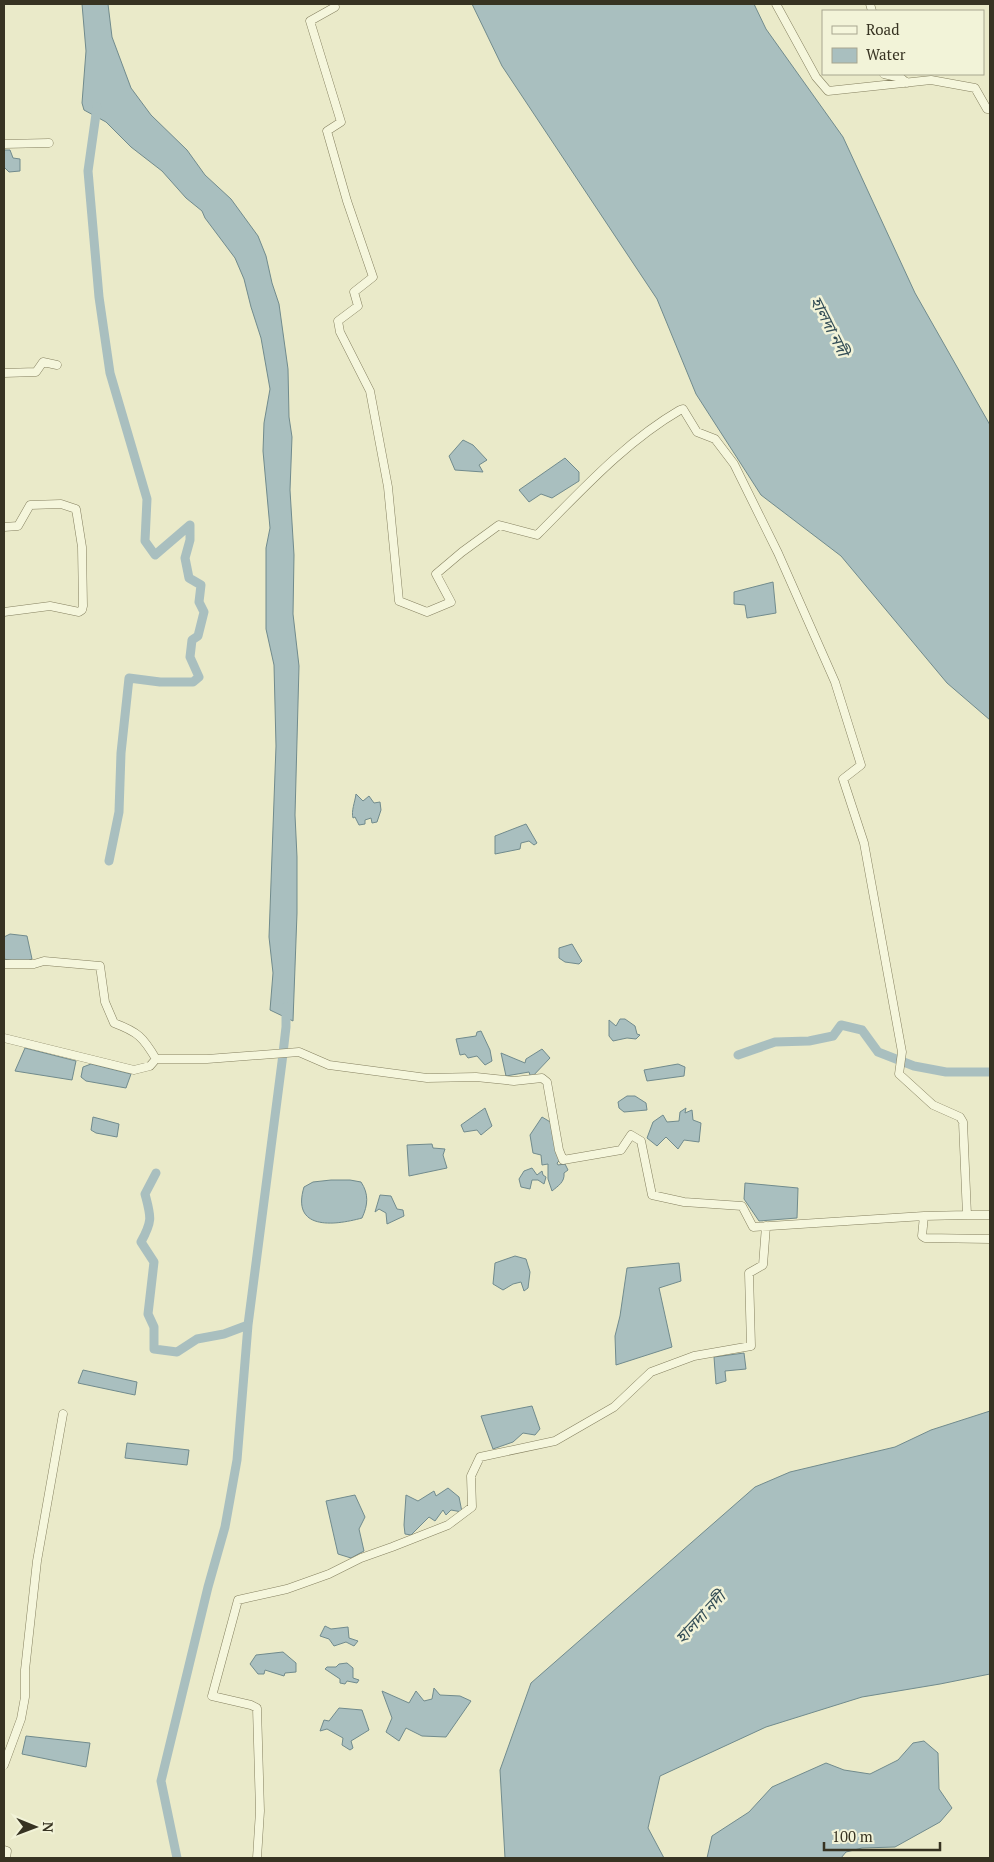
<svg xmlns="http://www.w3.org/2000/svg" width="994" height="1862" viewBox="0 0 994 1862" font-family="'PT Serif','Noto Sans Bengali',serif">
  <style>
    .water { fill: #a9bfbf; stroke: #718b8d }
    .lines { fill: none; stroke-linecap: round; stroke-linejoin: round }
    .canal { stroke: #a9bfbf; stroke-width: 9 }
    .street-casing { stroke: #858060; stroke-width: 9 }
    .street { stroke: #f5f6dc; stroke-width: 8 }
    .labels { text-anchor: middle; stroke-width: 5; stroke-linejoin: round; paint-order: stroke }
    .water-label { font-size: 16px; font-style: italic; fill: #324c55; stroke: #f2f3d8 }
  </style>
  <rect width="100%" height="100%" fill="#eaeac9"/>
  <path class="water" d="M82 4H108L112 37 131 88 151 115 187 150 205 175 231 199 258 236 266 256 272 283 279 304 288 369 289 417 292 437 290 490 294 555 293 614 299 666 295 815 297 857V913L293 1021 270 1010 273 973 269 937 276 746 274 665 266 629V548L270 528 263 451 264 423 270 389 261 338 251 307 244 279 235 258 205 218 202 211 186 198 162 171 131 147 106 122 84 110 82 103 86 51Z
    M472 4H754L766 29 843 137 915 293 990 425V720L947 683 841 556 761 495 696 394 657 299 502 66Z
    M4 150H10L13 158 20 159V171L9 172 4 167Z
    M463 440 473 445 487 460 479 465 483 472 455 470 449 456Z
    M565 458 579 472V481L552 498 541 494 529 502 519 490Z
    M773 582 776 613 747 618 745 605 734 604V592Z
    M356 794 363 801 369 796 374 803 380 802 381 810 377 822 372 823 371 818 365 820V824L359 825 355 817 353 818C351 811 355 802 356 794Z
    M526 824 537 843 534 845 529 841 521 843 520 849 495 854V836Z
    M10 934 27 936 32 959 23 963 4 959V937Z
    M572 944 582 961 579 964 565 962 559 958V948Z
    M620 1019H625L635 1026 637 1034 640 1035 636 1039 627 1038 613 1041 609 1036V1020L616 1026Z
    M481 1031 490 1050 492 1061 485 1065 477 1056 468 1058 465 1054 460 1055 456 1039 476 1036 477 1032Z
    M25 1048 76 1061 72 1080 15 1071Z
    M542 1049 550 1058 531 1078 529 1072 506 1076 501 1053 525 1063 526 1059Z
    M91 1064 131 1074 126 1088 86 1081 81 1077 83 1067Z
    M678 1064 685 1067 684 1076 647 1081 644 1070Z
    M627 1096H635L646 1103 647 1110 624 1112 619 1108 618 1102Z
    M485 1108 492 1126 481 1135 477 1130 464 1132 461 1125Z
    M686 1108 685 1113 692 1110 693 1120 701 1123 699 1142 684 1140 678 1149 666 1137 657 1146 647 1138 653 1122 663 1115 667 1122 679 1121 680 1112Z
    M93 1117 119 1124 117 1137 96 1133 91 1130Z
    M542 1117 552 1123 560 1160 557 1163 558 1165 565 1164 568 1170 564 1173C565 1182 558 1186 552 1191L548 1179V1164L542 1165 541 1155 533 1153 530 1135Z
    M432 1144 433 1148 445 1149 443 1155 447 1168 409 1176 407 1145Z
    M532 1168 537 1175 542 1171 543 1175 546 1177 544 1184 538 1180H532L530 1189 521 1187 519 1179 524 1171Z
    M331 1180H350L361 1182C369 1194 368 1205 362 1218 333 1226 291 1230 304 1187L313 1182Z
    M745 1183 798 1188 797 1218 759 1221 744 1199Z
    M380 1195 391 1196 397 1209 403 1210 404 1216 387 1224 386 1213 379 1209 375 1212Z
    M515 1256 526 1259 530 1272 528 1288 524 1291 521 1282 513 1284 503 1290 493 1284 495 1263Z
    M679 1263 681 1281 659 1288 672 1347 616 1365 615 1336 620 1316 627 1268Z
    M744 1353 746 1369 725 1371 726 1381 716 1384 714 1357Z
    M83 1370 137 1382 135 1395 78 1383Z
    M532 1406 540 1429 535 1435 523 1433 513 1442 493 1449 481 1416Z
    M990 1411V1674L940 1684 862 1697 766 1727 660 1776 648 1828 664 1858H505L500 1770 531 1683 755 1487 790 1472 895 1447 931 1430Z
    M127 1443 189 1450 187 1465 125 1458Z
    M448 1488 459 1497 462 1512 451 1510 446 1515 443 1510 435 1521 429 1517 411 1535 405 1534 404 1525 406 1495 418 1501 434 1491 436 1496Z
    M355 1495 365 1517 359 1529 364 1551 351 1558 338 1554 326 1501Z
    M325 1626 331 1629 348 1627 349 1638 358 1641 354 1646 346 1642 334 1646 329 1639 320 1636Z
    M283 1652 296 1663V1672L285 1673 284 1676 265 1670 264 1674H258L250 1664 256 1655Z
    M347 1663 353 1668V1678L359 1680 357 1683 347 1681 345 1684 340 1683V1679L325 1669 327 1667H336L339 1664Z
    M434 1688 440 1695 460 1696 471 1701 446 1737 422 1736 406 1728 399 1741 386 1732 392 1718 382 1691 409 1703 416 1691 424 1701 432 1699Z
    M339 1708 362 1710 369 1730 351 1741 353 1748 350 1750 342 1745 343 1738 327 1729 320 1731 324 1720 329 1721Z
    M26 1736 90 1743 86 1767 22 1754Z
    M924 1741 938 1753 939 1789 952 1808 940 1822 895 1847 862 1848 846 1852 841 1858H707L712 1836 749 1812 772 1787 826 1763 844 1770 870 1774 898 1760 913 1743Z"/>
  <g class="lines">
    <path class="canal" d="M97 107 88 171 99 297 110 373 147 499 145 541 155 555 190 525V540L185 558 189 578 201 585 199 602 204 612 198 636 192 640 190 657 199 677 193 682H160L129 678 121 753 119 812 109 861
      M738 1055 775 1042 809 1041 833 1036 841 1025 862 1030 878 1052 914 1066 946 1072H990
      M156 1173 145 1194C151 1217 153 1220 141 1242L154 1262 148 1314 154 1327V1349L177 1352 197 1339 224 1334 248 1325
      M177 1858 161 1781 208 1587 225 1527 237 1460 248 1325 282 1062 286 1027V1007"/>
    <defs>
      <path id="street" d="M334 4 335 7 310 21 341 122 327 131 347 201 373 277 354 292 358 306 338 321 340 332 370 391 388 487 399 601 427 612 451 602 436 574 462 552 499 525 537 535C581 491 625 442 680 410L683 409 697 432 715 439 734 464 778 553 835 682 861 765 843 779 864 843 902 1052 899 1074 933 1105 960 1117 963 1122 967 1215H990
        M776 4 816 77 828 91 931 80 975 88 987 109H990
        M870 4 872 11
        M884 74 901 78 907 83
        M4 144 49 143
        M4 373 36 372 43 362 57 365
        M4 527 18 526 30 505 61 504 76 509 82 547 83 606 82 610 79 612 50 606 4 612
        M4 964H34L44 961 100 966 105 1002 114 1023C138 1032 143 1037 156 1059H207L299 1052 329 1065 427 1078 476 1077 514 1081 542 1078 547 1082 559 1150 563 1160 621 1150 631 1135 641 1141 652 1195 684 1202 742 1206 753 1227 924 1216 922 1236 925 1238 990 1239
        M4 1038 134 1070 150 1066 156 1059
        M924 1216 967 1215
        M4 1765 21 1719 25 1697V1670L37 1561 63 1414
        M4 1850 7 1851 6 1858
        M257 1858 260 1811 257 1708 251 1705 212 1696 238 1600 287 1589 329 1574 361 1558 392 1547 448 1525 472 1507 471 1476 480 1457 555 1441 614 1407 651 1372 694 1356 751 1346 749 1273 763 1265 766 1226"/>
    </defs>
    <use href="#street" class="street-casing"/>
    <use href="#street" class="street"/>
  </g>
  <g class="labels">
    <g class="water-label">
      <text transform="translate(830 326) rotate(63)" y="6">হালদা নদী</text>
      <text transform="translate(700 1617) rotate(-47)" y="6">হালদা নদী</text>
    </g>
  </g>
  <rect width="994" height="1862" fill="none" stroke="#373322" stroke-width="10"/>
  <rect x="822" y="10" width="162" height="65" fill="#f2f3d8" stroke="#a7a68f"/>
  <rect x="832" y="26" width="25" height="8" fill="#f5f6dc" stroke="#a7a68f"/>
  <text x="866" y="35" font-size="15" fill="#373322">Road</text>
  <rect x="832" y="48" width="25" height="15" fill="#a9bfbf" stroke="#a7a68f"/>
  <text x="866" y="60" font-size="15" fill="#373322">Water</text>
  <g transform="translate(35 1827) rotate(91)" stroke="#f2f3d8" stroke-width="4" paint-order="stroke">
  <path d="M0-4L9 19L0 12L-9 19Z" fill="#373322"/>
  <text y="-8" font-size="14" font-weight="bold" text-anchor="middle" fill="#373322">N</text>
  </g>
  <path d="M824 1842v8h116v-8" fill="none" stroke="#373322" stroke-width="2.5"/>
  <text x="832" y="1842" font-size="15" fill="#373322" stroke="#f2f3d8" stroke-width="4" paint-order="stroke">100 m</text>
</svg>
